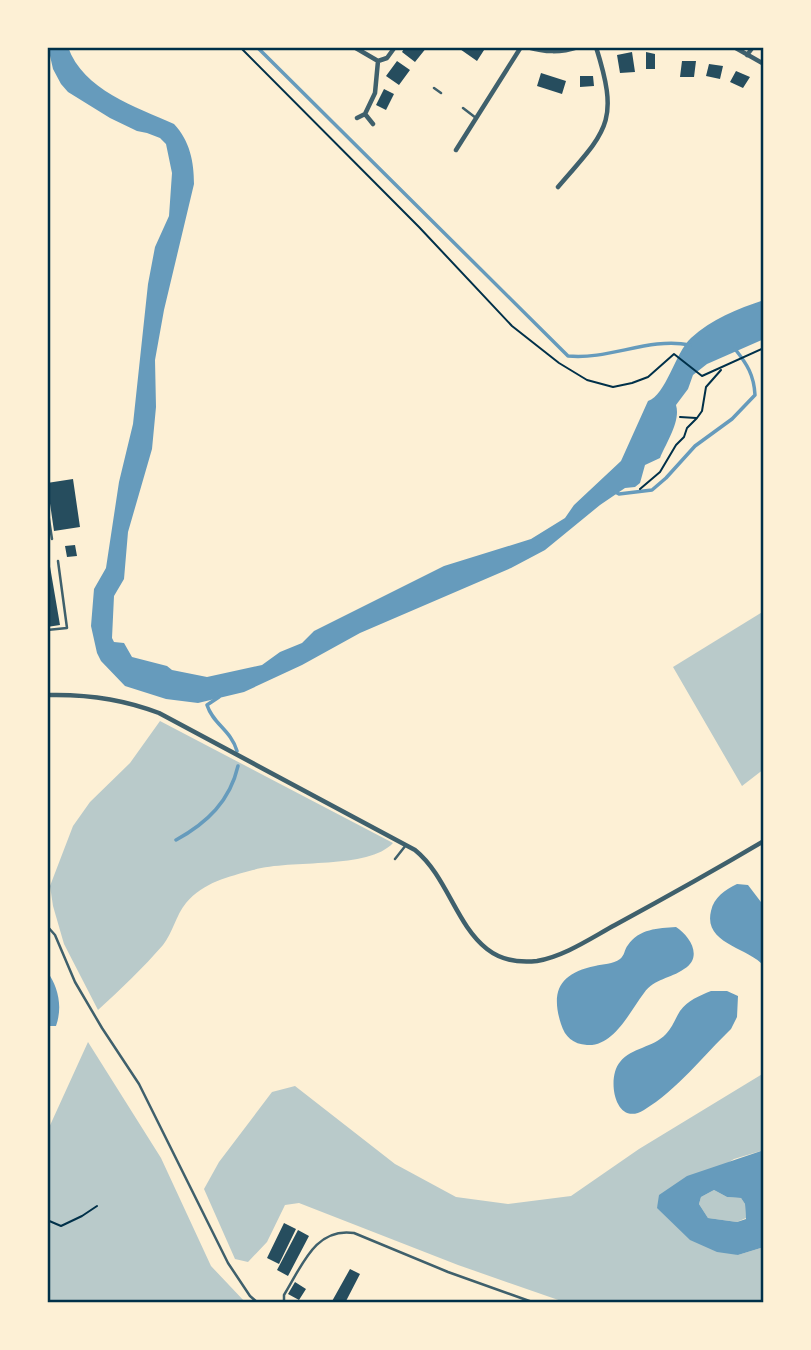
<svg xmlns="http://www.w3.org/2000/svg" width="811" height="1350" viewBox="0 0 811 1350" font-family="Bitter,serif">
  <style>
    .green { fill: #b9caca }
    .water { fill: #669bbc; fill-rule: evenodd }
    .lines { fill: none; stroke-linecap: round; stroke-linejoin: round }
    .stream { stroke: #669bbc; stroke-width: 3.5 }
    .building { fill: #264d5e }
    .path { stroke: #003049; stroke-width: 2 }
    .service { stroke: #3f606c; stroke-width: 2.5 }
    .minor { stroke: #3f606c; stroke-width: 4.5 }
    .neatline { fill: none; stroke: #003049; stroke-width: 2.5 }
  </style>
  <rect width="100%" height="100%" fill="#fdf0d5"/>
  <path class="green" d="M764 611V769L742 786 673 667Z
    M160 721 393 843C368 870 290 859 253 870 228 877 204 882 186 903 176 915 173 932 163 945 143 968 121 989 98 1010L64 944 53 906 50 886 73 826 90 802 130 763Z
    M88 1042 161 1158 211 1266 246 1303H47V1132Z
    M764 1073V1150L734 1159 657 1207 673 1222 738 1255 764 1247V1303L602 1301 567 1303 458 1265 299 1203 285 1205 267 1242 248 1262 235 1259 204 1189 219 1162 272 1092 295 1086 395 1164 456 1197 508 1204 571 1196 639 1149Z
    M714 1190 727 1197 741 1198 745 1204 746 1218 737 1222 708 1218 699 1204 701 1197Z"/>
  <path class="water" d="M48 47H68C83 90 136 107 174 124 190 141 194 162 194 184L164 310 155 360 156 407 152 449 128 532 124 579 114 596 112 638 114 642 124 643 132 657 167 666 172 670 207 677 262 665 280 652 302 643 314 631 444 566 531 539 565 518 574 505 621 461 648 401C666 395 675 353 691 338 712 319 737 309 764 300V339L707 364 693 375 688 389 676 405C681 421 666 443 660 458L645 465 640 483 635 487 625 488 600 505 545 550 511 568 360 633 302 665 244 692 198 703 166 699 125 686 101 661 97 653 91 626 94 589 106 568 119 482 133 424 148 284 155 247 169 216 172 173 166 144 160 138 147 133 137 131 110 118 68 92 61 84 53 69Z
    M737 884 748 885 764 906V966C748 947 703 944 711 911 714 897 725 890 737 884Z
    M676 927C689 935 704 957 684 969 670 979 655 978 644 993 630 1011 614 1047 587 1045 573 1044 565 1037 561 1024 550 990 561 973 595 966 603 964 613 964 620 959 625 955 624 950 628 945 639 929 658 928 676 927Z
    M47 971C58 987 63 1006 56 1026H47Z
    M711 991H727L738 996 737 1017 731 1029C703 1056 677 1090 644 1110 615 1128 606 1078 620 1062 632 1047 653 1048 666 1034 672 1028 675 1019 680 1011 688 1000 699 996 711 991Z
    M764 1150V1247L738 1255 717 1252 690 1240 657 1208 659 1195 687 1176ZM714 1190 727 1197 741 1198 745 1204 746 1219 737 1222 708 1218 699 1204 701 1197Z"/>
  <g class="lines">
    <path class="stream" d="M257 47 568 356C610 360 648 337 690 345
      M615 492 619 494 652 490 666 478 695 446 732 419 755 395C754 375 747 364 735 349
      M219 697 207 705C213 724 231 730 237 751
      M176 840C207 823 230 801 238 766"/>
  </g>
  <path class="building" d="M405 47H427L415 62 402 52Z
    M457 47H486L477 61Z
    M632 52 635 72 620 73 617 55Z
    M646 52 655 54V69H646Z
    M397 61 410 70 399 85 386 76Z
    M682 61H696L694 77H680Z
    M709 64 723 66 720 79 706 76Z
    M736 71 750 77 743 88 730 82Z
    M541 73 566 81 562 94 537 86Z
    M580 76H593L594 86 580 87Z
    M384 89 394 94 386 110 376 105Z
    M73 479 80 527 54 531 47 483Z
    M75 545 77 556 67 557 65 546Z
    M47 549 60 625 47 627Z
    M284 1223 296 1229 279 1264 267 1258Z
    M298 1230 309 1236 288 1276 277 1270Z
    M350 1269 360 1274 345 1303H331Z
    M295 1282 306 1289 299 1300 288 1294Z"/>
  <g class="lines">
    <path class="path" d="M240 47 419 227 512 326 559 363 587 380 613 387 632 383 648 377 674 354 702 376 764 348
      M680 417 696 418
      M640 489 660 472 676 445 684 437 687 428 697 418 702 411 706 387 721 370
      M47 1220 61 1226 82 1216 97 1206"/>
    <path class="service" d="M434 88 441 93
      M463 108 476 118
      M47 506 52 539
      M47 630 67 628 58 561
      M395 859 406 845
      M47 926 55 935 75 982 102 1028 139 1084 228 1263 250 1296 258 1303
      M284 1303V1295C302 1266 315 1227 354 1233L448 1272 535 1303"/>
    <path class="minor" d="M354 47 378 61 387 58 395 47
      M527 47C545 52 560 53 578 47
      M734 47 764 64
      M747 55 753 47
      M365 114 373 124
      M357 118 365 114 375 93 378 61
      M456 150 521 47
      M558 187C607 130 620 123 596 47
      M47 695C85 694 123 699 159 713L415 850C447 876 456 925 487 949 501 960 519 963 537 961 565 956 591 938 615 925 665 898 715 870 764 841"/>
  </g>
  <rect width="811" height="1350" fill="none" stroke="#fdf0d5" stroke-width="98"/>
  <rect x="49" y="49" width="713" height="1252" class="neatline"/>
</svg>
